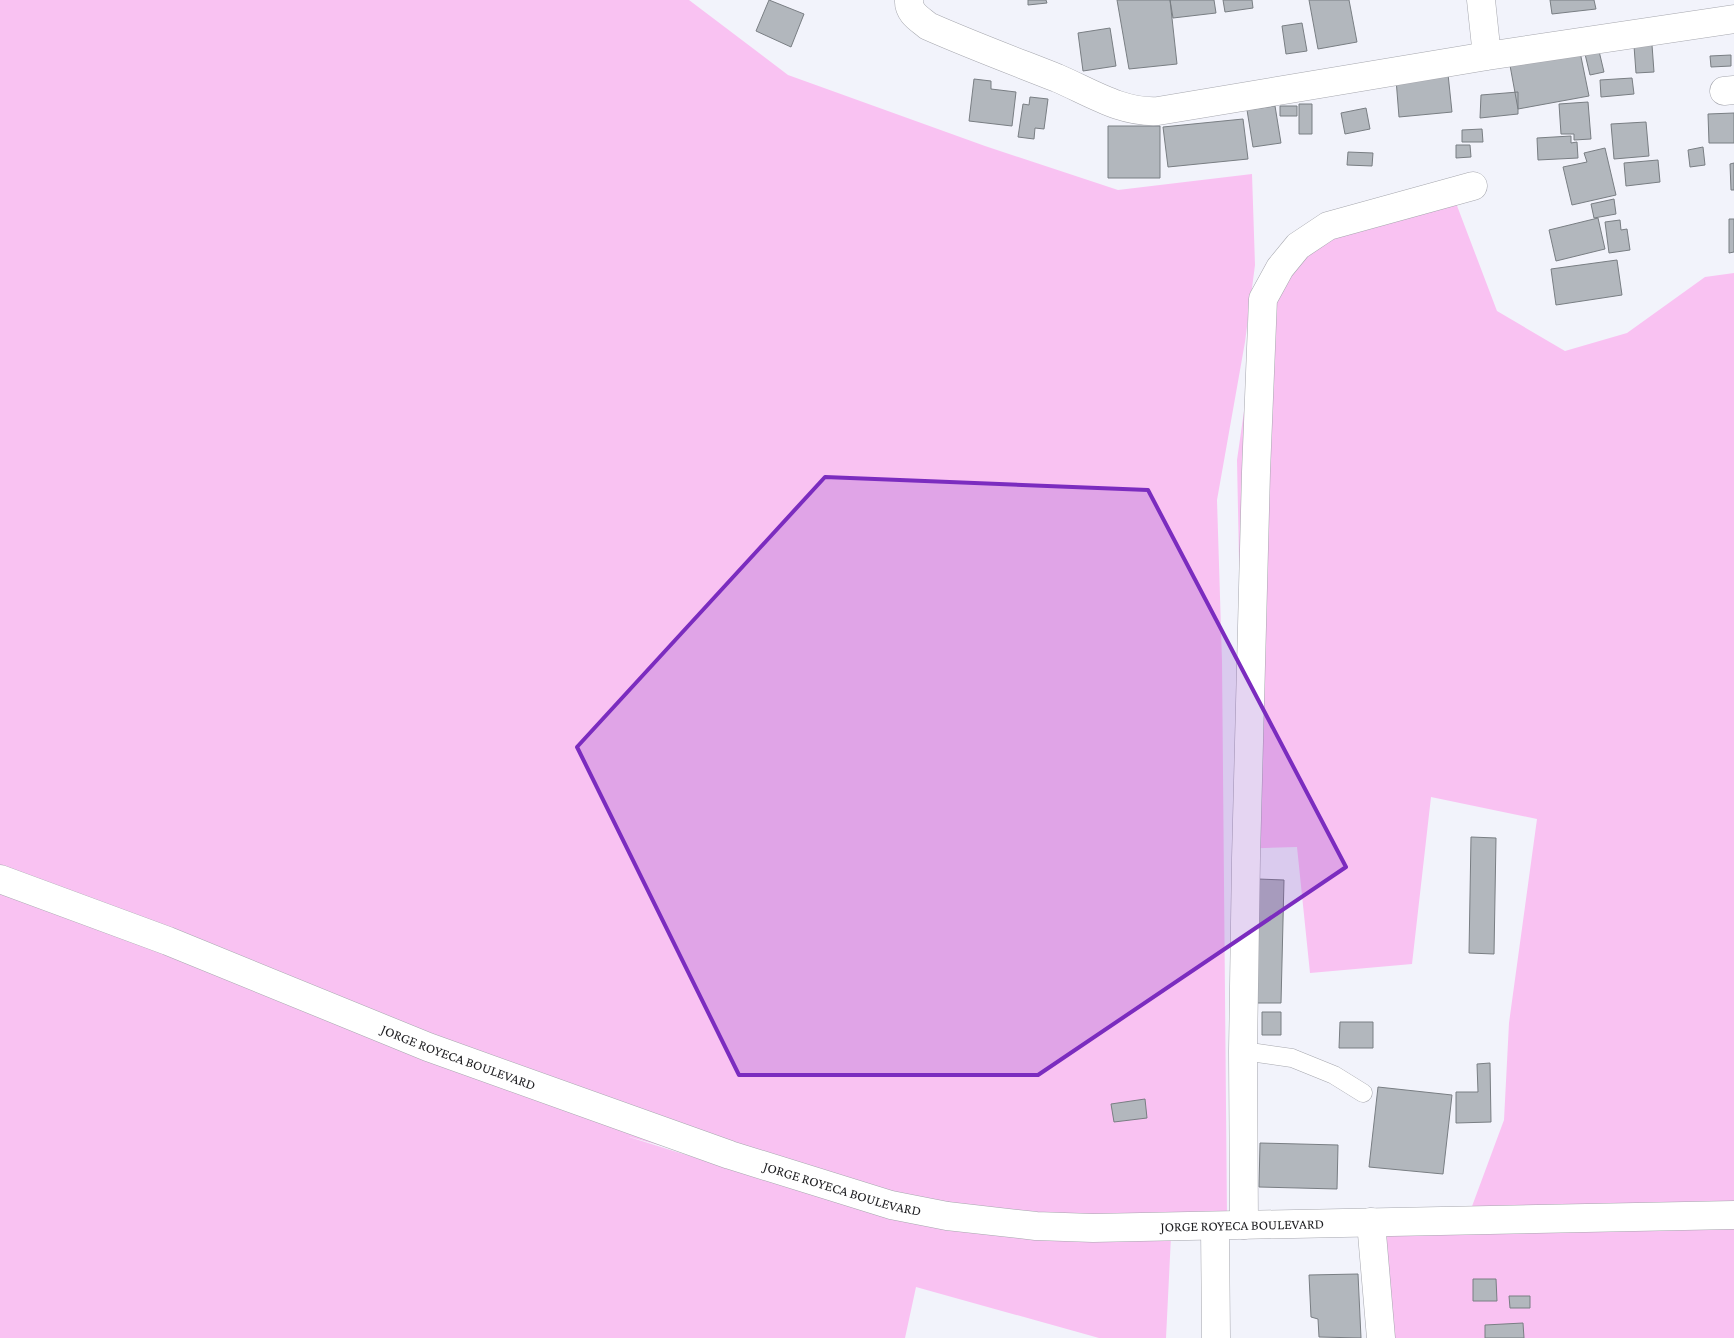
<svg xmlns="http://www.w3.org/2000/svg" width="1734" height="1338" viewBox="0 0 1734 1338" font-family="'Crimson Pro',serif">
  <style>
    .green { fill: #f9c2f2; fill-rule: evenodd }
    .building { fill: #b2b7bd; stroke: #797e83 }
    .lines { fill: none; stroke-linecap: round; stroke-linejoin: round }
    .service-casing { stroke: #a6a7ae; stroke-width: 19 }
    .minor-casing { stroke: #a6a7ae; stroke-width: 29 }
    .tertiary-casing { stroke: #a6a7ae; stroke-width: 29 }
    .service { stroke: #fff; stroke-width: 18 }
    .minor { stroke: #fff; stroke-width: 28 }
    .tertiary { stroke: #fff; stroke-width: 28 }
    .marked { fill: #7b2cbf; fill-opacity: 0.2; stroke: #7b2cbf; stroke-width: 4; stroke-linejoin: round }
    .labels { text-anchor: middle; stroke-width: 4; stroke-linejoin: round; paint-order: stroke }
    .street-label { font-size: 14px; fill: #1e1e21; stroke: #fff }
  </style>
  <rect width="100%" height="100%" fill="#f2f3fb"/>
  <path class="green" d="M0 0H689L788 75 985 146 1118 190 1252 174 1255 265 1245 342 1217 500 1222 661 1227 1216H1172L1166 1338H1099L916 1287 905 1338H0ZM629 1137H630L889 1209 782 1185Z
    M1448 182 1497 311 1565 351 1627 333 1705 277 1734 273V1209H1471L1504 1120 1509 1023 1537 819 1431 797 1412 964 1310 973 1297 847 1235 849 1241 657 1237 460 1265 265 1324 216Z
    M1361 1209 1734 1222V1338H1368Z"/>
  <path class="building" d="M769 0 804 14 791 47 756 31Z
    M1028 0H1046L1047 3 1028 5Z
    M1117 0H1170L1177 64 1129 69Z
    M1170 0H1214L1216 13 1173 18Z
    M1223 0H1252L1253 8 1225 12Z
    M1309 0H1349L1357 42 1318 49Z
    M1550 0H1594L1596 9 1552 14Z
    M1302 23 1307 51 1286 54 1282 26Z
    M1110 28 1116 66 1083 71 1078 33Z
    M1652 45 1654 72 1636 73 1634 46Z
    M1579 47 1589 96 1518 109 1509 60Z
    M1599 51 1604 72 1590 75 1585 54Z
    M1731 55V66L1711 67 1710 56Z
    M1448 74 1452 112 1399 117 1396 79Z
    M1632 78 1634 94 1601 97 1600 80Z
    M974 79 991 81V89L1016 92 1012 126 969 121Z
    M1518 92V114L1480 118 1481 95Z
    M1030 97 1048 99 1044 129 1035 128 1034 139 1018 137 1023 104 1029 105Z
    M1588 102 1591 139 1574 140V134H1561L1559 104Z
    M1299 104H1312V134H1299Z
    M1275 106 1281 143 1253 147 1247 110Z
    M1280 106H1297V116H1280Z
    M1366 108 1370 129 1345 134 1341 113Z
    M1734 113V143H1709L1708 114Z
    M1243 119 1248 159 1168 167 1163 127Z
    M1646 122 1649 156 1614 159 1611 124Z
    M1108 126H1160V178H1108Z
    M1482 129 1483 142H1462V130Z
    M1571 136V143L1577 142 1578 158 1538 160 1537 138Z
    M1456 145H1470L1471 157 1456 158Z
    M1703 147 1705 165 1690 167 1688 150Z
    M1605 148 1616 195 1572 205 1563 167 1587 162 1584 153Z
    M1348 152 1373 153 1372 166 1347 165Z
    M1658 160 1660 182 1626 186 1624 163Z
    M1734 163V190H1731L1730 164Z
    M1614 199 1616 214 1594 218 1591 204Z
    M1598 218 1605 249 1556 261 1549 230Z
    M1729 219H1734V252L1729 253Z
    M1620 220 1621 230 1627 229 1630 250 1609 253 1605 222Z
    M1617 260 1622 295 1556 305 1551 269Z
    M1471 837 1496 838 1494 954 1469 953Z
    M1258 879 1284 880 1281 1003H1256Z
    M1262 1012H1281V1035H1262Z
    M1340 1022H1373V1048H1339Z
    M1490 1063 1491 1122 1456 1123V1092H1478L1477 1064Z
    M1378 1087 1452 1095 1443 1174 1369 1167Z
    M1145 1099 1147 1118 1114 1122 1111 1104Z
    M1260 1143 1338 1145 1337 1189 1259 1187Z
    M1358 1274 1361 1338 1319 1337 1318 1319 1311 1317 1309 1275Z
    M1473 1279H1496L1497 1301H1473Z
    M1509 1296H1530V1308H1510Z
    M1523 1323 1524 1338H1485V1325Z"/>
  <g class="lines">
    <defs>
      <path id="service" d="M1243 1051 1292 1058 1334 1075 1363 1093"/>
      <path id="minor" d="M909 0C908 13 920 19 928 26 971 45 1014 61 1057 78 1090 92 1121 113 1158 111L1487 56 1734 19
        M1481 0 1487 56
        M1724 91 1734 90
        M1371 1222 1381 1338
        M1244 1225 1243 1051 1246 858 1256 472 1263 299 1280 268 1298 246 1328 226 1473 186
        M1215 1227 1216 1338"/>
      <g id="tertiary">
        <path id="s1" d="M0 879 168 941 428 1047 730 1155 891 1205 947 1216 1036 1226 1093 1228 1734 1215"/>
      </g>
    </defs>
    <use href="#service" class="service-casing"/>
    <use href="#minor" class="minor-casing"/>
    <use href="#tertiary" class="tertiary-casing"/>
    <use href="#service" class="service"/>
    <use href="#minor" class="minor"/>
    <use href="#tertiary" class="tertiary"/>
  </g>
  <path class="marked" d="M825 477 1148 490 1346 867 1038 1075H739L577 747Z"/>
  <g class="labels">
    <g class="street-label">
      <text dy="5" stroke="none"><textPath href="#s1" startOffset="492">JORGE ROYECA BOULEVARD</textPath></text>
      <text dy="5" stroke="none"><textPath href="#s1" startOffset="898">JORGE ROYECA BOULEVARD</textPath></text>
      <text dy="5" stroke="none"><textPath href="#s1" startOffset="1302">JORGE ROYECA BOULEVARD</textPath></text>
    </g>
  </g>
</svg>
